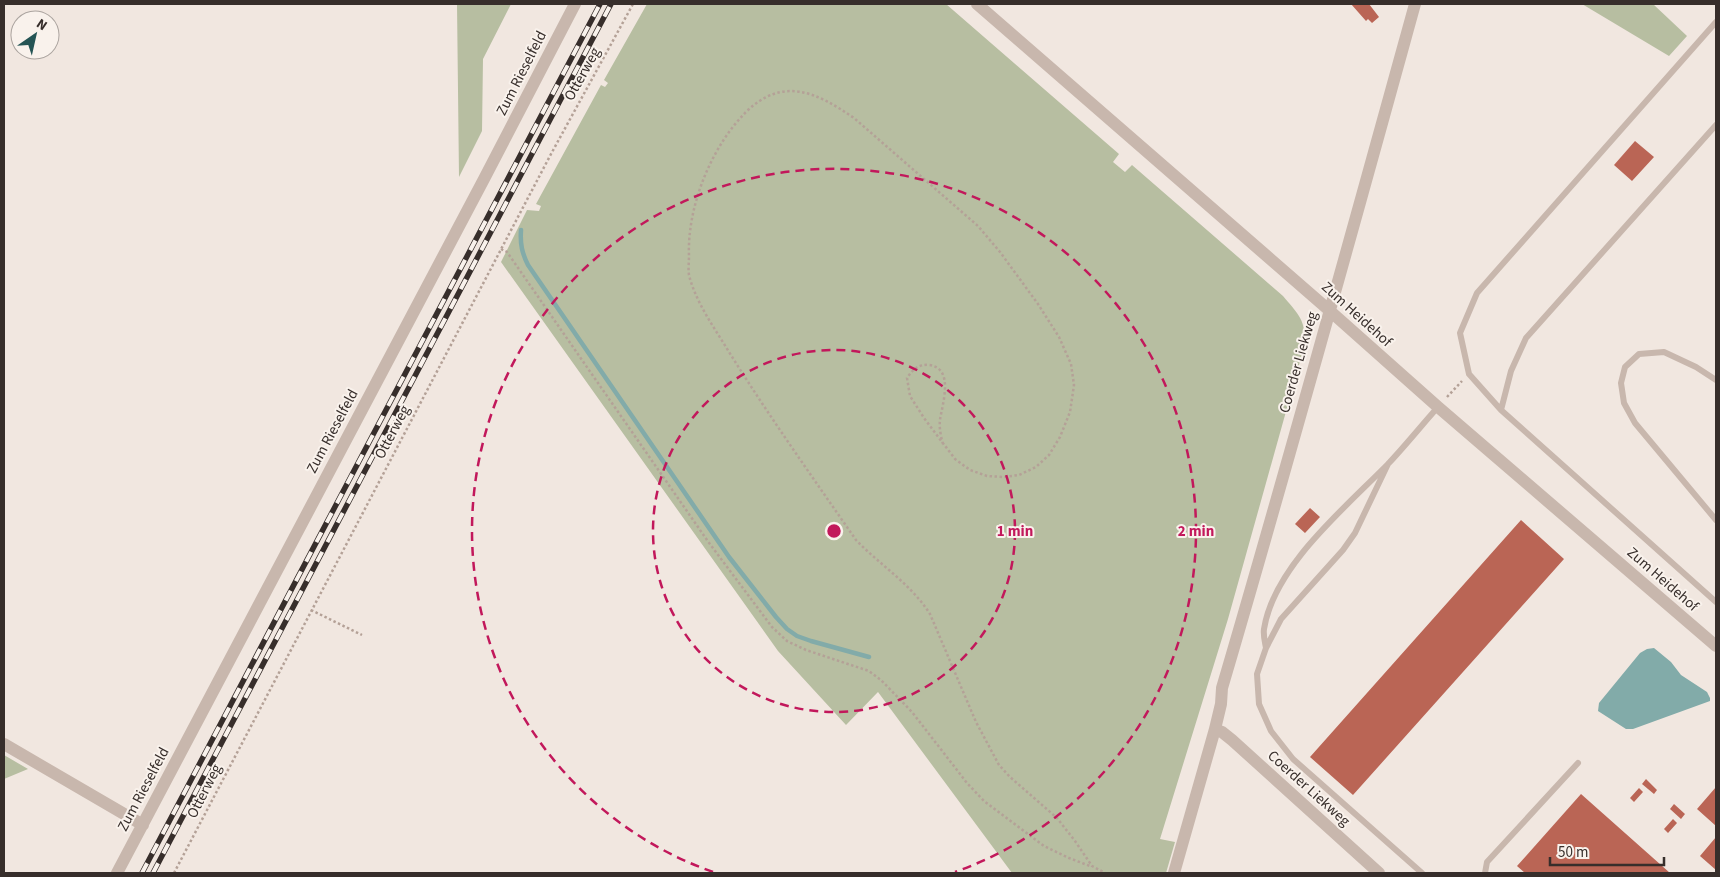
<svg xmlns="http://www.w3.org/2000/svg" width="1720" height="877" viewBox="0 0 1720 877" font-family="'Source Sans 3',sans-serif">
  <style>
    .green { fill: #b7bea1 }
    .water { fill: #82aba9 }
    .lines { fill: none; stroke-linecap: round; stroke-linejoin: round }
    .stream { stroke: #82aba9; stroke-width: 4.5 }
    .building { fill: #ba6555 }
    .path { stroke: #b4a197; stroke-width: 2.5; stroke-dasharray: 2.5 2.5; stroke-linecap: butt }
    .service { stroke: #c8b7ad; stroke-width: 6 }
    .minor { stroke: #c8b7ad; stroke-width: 12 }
    .rail-casing { stroke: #372e2b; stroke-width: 5.5 }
    .rail { stroke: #f9f2ec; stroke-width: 4; stroke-dasharray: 11; stroke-linecap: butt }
    .ring { fill: none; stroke: #c2185b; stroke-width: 2.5; stroke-dasharray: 9 6 }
    .labels { text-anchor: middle; stroke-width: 4; stroke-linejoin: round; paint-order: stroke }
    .street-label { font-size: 15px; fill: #372e2b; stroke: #f9f2ec }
    .centre { fill: #c2185b; stroke: #f9f2ec; stroke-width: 2.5 }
    .ring-label { font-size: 15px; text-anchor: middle; font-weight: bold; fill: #c2185b; stroke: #f9f2ec; stroke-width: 4; stroke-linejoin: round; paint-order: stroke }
  </style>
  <rect width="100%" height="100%" fill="#f1e7e0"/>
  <path class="green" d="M457 4H511L483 59 482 131 459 177Z
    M647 4H946L1119 154 1113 162 1125 172 1132 165 1283 296C1299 315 1307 321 1304 347L1228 619 1160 839 1175 842 1166 873H1012L878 692 846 725 778 651 501 262 527 210 539 211 541 206 536 204 601 85 605 87 608 83 604 80Z
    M1582 4H1653L1687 36 1669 56Z
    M4 755 28 769 4 779Z"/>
  <path class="water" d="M1654 648 1671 662 1681 675 1707 692 1710 698V701L1633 729H1626L1598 711 1599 703 1640 653 1647 649Z"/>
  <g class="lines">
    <path class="stream" d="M521 230C520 244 522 253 528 265L729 557 776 617 787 629 797 636 811 641 869 657"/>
  </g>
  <path class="building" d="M1351 4H1369L1379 17 1372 23 1368 19 1366 21Z
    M1635 141 1654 157 1632 181 1614 165Z
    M1310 508 1320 517 1305 533 1295 524Z
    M1521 520 1564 559 1353 795 1310 757Z
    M1646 779 1657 790 1654 794 1642 784Z
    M1716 787V826L1697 809Z
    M1639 788 1643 792 1634 802 1630 798Z
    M1581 794 1670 873H1525L1517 866Z
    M1674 804 1685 814 1681 819 1670 809Z
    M1673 819 1677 823 1668 833 1664 829Z
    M1716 837V870L1700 856Z"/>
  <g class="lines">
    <path class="path" d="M501 249 507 252 707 540 772 627 787 641 806 650 869 671 881 680 912 712 967 783 984 801 1044 846 1069 858 1090 866
      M1447 397 1462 381
      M943 444C941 437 939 428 940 420 942 405 955 368 929 365 919 364 913 369 907 378L910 396 924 418 955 459 970 470 987 476 1004 477 1019 475 1036 467 1049 455 1060 437 1070 412 1074 385 1071 364 1059 337 1038 304 1000 252 978 226 854 118C816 92 783 76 746 112 711 147 687 207 689 256 689 262 688 269 689 275 696 303 714 327 729 352 769 416 813 478 856 540 880 565 911 584 930 614L976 722 999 765 1010 777 1057 818 1075 841 1092 866 1105 873
      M311 610 362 635
      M174 873 551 154 633 4"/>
    <path class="service" d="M1716 22 1477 293 1460 333 1469 374 1501 410 1716 602
      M1716 380 1696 367 1664 352 1639 354 1625 367 1621 383 1624 403 1635 423 1716 520
      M1501 410 1511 371 1526 338 1716 125
      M1388 464 1355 533 1343 550 1281 619 1266 648 1257 674 1259 704 1271 731 1293 759 1422 873
      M1266 648C1265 642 1263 635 1264 629 1274 566 1345 508 1388 464 1405 446 1421 426 1438 407
      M1485 873 1487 862 1578 763"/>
    <path class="minor" d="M977 4 1330 311 1438 407 1716 646
      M1215 729 1222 732 1232 740 1379 873
      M4 744 143 825
      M117 873 484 179 575 4
      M1174 873 1215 729 1221 704 1222 688C1289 461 1352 232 1415 4"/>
    <defs>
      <path id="rail" d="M142 873 600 4
        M153 873 611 4"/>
    </defs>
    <use href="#rail" class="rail-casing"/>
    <use href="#rail" class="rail"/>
  </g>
  <g class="ring">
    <circle cx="834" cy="531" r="181"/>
    <path d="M713 872A362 362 0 1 1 955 872"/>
  </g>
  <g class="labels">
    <g class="street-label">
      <text transform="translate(521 73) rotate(-63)" y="5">Zum Rieselfeld</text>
      <text transform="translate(582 74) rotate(-61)" y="5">Otterweg</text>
      <text transform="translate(1357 314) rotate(42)" y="5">Zum Heidehof</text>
      <text transform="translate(1298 362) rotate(-74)" y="5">Coerder Liekweg</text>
      <text transform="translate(332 431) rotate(-62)" y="5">Zum Rieselfeld</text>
      <text transform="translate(392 432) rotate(-62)" y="5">Otterweg</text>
      <text transform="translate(1663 579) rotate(41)" y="5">Zum Heidehof</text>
      <text transform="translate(1309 788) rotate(42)" y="5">Coerder Liekweg</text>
      <text transform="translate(143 789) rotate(-62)" y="5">Zum Rieselfeld</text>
      <text transform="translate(204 791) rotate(-63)" y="5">Otterweg</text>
    </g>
  </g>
  <circle cx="834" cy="531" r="8" class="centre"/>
  <g class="ring-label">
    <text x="1015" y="536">1 min</text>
    <text x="1196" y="536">2 min</text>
  </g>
  <rect width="1720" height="877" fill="none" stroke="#372e2b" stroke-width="10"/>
  <g transform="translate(35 35) rotate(34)"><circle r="24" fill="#f9f2ec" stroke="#aba49f"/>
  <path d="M0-4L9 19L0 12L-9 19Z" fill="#245454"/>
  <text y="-8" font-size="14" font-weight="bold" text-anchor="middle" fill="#372e2b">N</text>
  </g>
  <path d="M1550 857v8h114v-8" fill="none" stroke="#372e2b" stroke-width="2.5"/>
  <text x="1558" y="857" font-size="15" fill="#372e2b" stroke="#f9f2ec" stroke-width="4" paint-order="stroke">50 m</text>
</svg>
